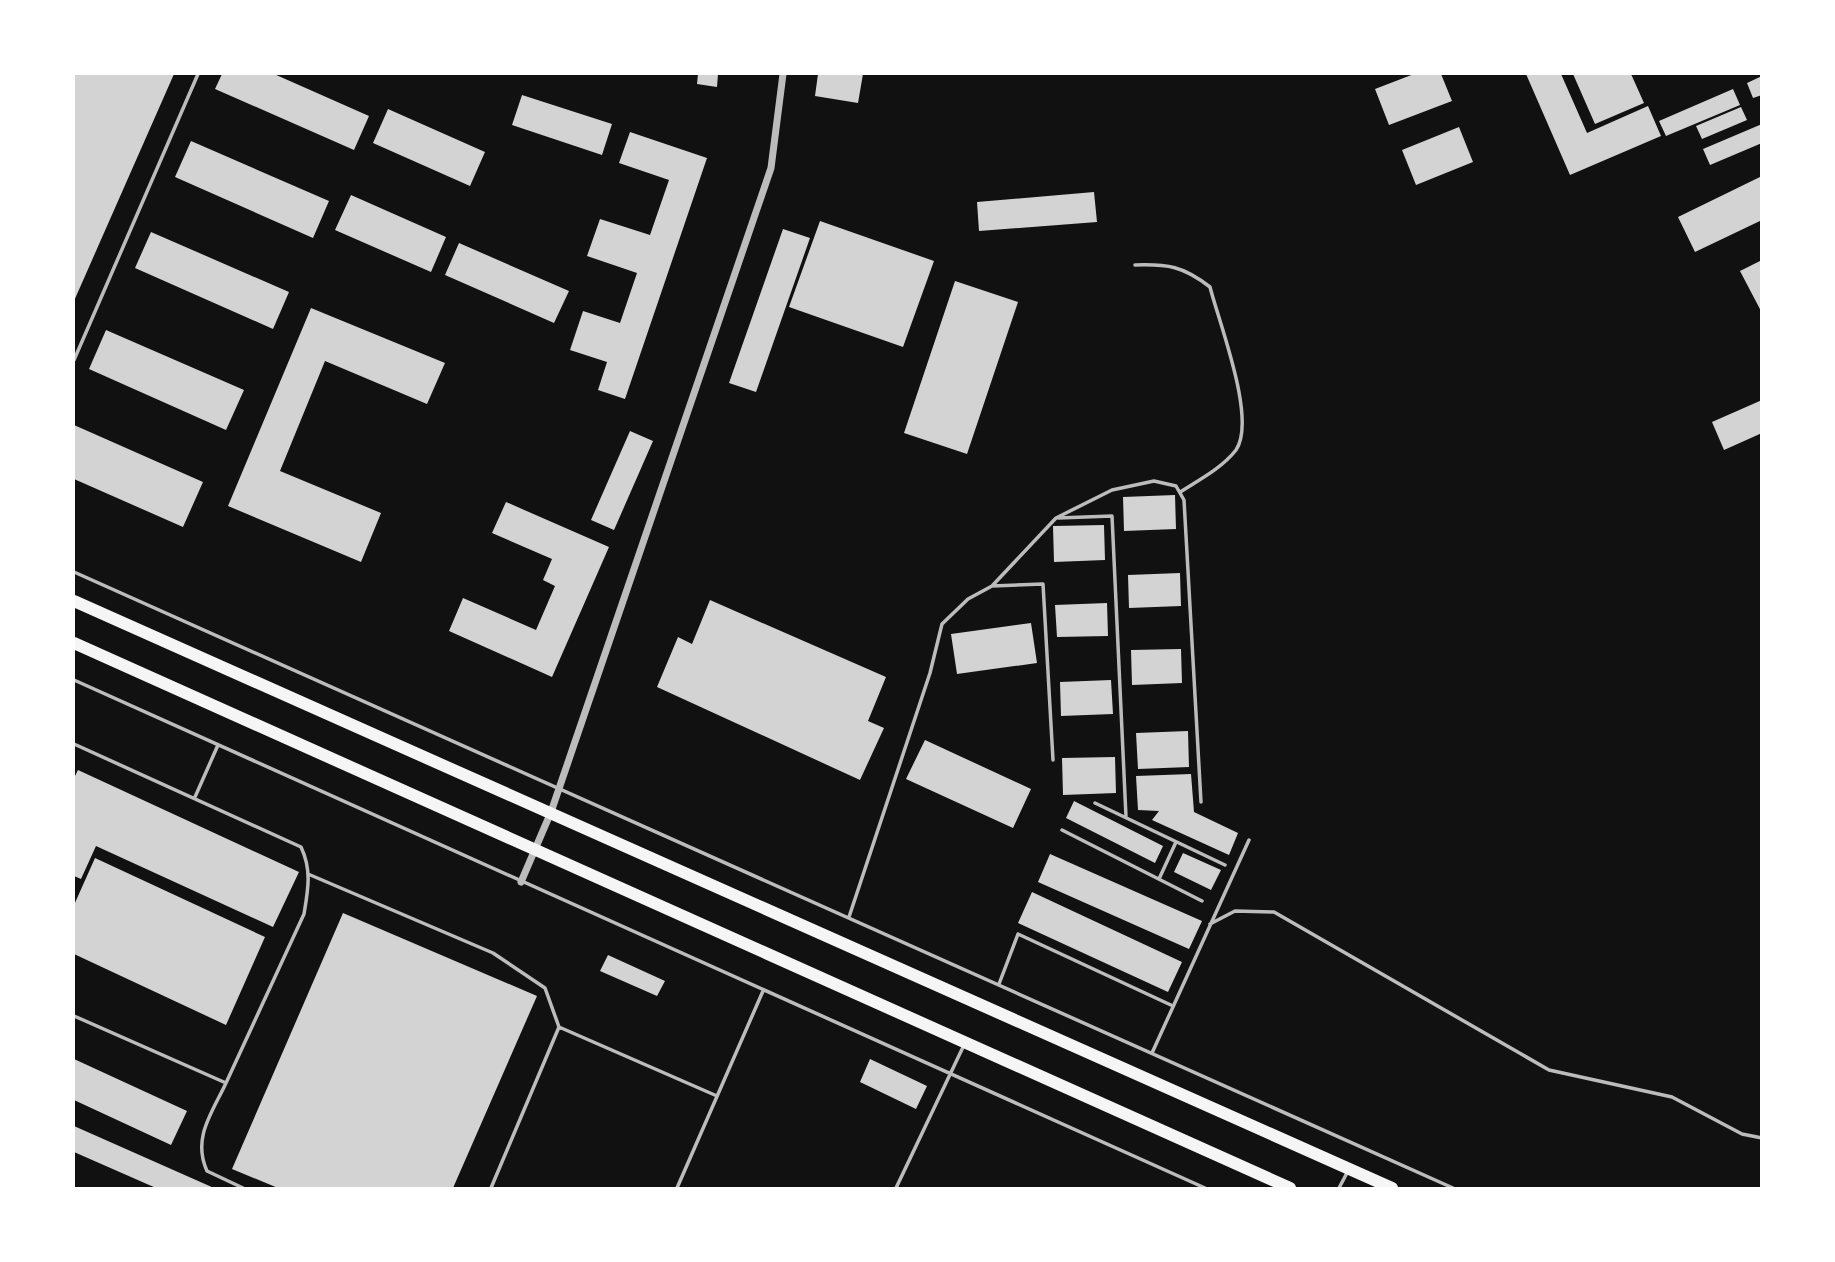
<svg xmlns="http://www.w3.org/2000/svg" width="1835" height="1262" viewBox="0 0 1835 1262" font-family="Helvetica,sans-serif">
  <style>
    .building { fill: #d3d3d3 }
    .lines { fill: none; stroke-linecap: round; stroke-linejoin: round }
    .service { stroke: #bcbcbc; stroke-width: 3.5 }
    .minor { stroke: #bcbcbc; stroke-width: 7 }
    .primary { stroke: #f5f5f5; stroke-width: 12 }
  </style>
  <rect width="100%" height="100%" fill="#111"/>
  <path class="building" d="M74 74H174L74 301Z
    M222 74H274L369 116 354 150 215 89Z
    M698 74H718L717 87 697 84Z
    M818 74H863L858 103 815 96Z
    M1414 74H1441L1452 101 1389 125 1375 89Z
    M1526 74H1561L1587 133 1648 106 1661 136 1570 175Z
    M1573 74H1631L1644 103 1595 124Z
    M1762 76V95L1753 98 1747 83Z
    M1733 89 1740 105 1666 136 1659 121Z
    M522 95 612 124 602 155 512 125Z
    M1741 107 1747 120 1702 139 1696 126Z
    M388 109 485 152 470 186 373 143Z
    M1762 124V143L1710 165 1703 149Z
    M1459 127 1473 162 1416 185 1402 150Z
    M630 132 707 158 625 399 598 390 607 362 570 350 583 311 620 323 637 273 587 256 600 219 650 235 669 180 619 163Z
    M191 141 329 201 313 238 175 177Z
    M1762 176V220L1695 252 1678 217Z
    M1094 192 1097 222 979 231 977 202Z
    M351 195 446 237 431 272 335 230Z
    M820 221 934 261 903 347 789 307Z
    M783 229 810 238 756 392 729 383Z
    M151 232 289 292 273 329 135 268Z
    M459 243 569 291 554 323 445 275Z
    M1762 260V313L1740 271Z
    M955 281 1018 302 967 454 904 433Z
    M311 308 445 363 427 404 325 361 280 471 381 513 361 562 228 506Z
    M106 330 244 390 226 430 89 369Z
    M1762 400V433L1724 450 1712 422Z
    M74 425 203 482 183 527 74 479Z
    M630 431 653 441 614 530 591 520Z
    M1175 495 1176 529 1124 531 1123 497Z
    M506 502 609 547 552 677 449 631 463 598 536 630 555 586 543 580 552 559 492 533Z
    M1104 525 1105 560 1054 562 1053 526Z
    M1180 573 1181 606 1129 608 1128 575Z
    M710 600 886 677 868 721 884 728 860 780 657 687 678 637 692 644Z
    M1107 603 1108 636 1057 637 1055 605Z
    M1031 623 1037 663 957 674 951 634Z
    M1181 649 1182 683 1132 685 1131 650Z
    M1111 680 1113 714 1061 716 1060 682Z
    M1188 731 1189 767 1138 769 1136 733Z
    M925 740 1031 789 1013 828 906 779Z
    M1115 757 1116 793 1063 795 1062 758Z
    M78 770 299 872 273 927 96 846 81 879 74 876V778Z
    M1191 774 1194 812 1238 833 1229 855 1152 820 1159 811 1138 810 1136 776Z
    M1074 801 1163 846 1155 863 1066 818Z
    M1183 853 1221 870 1211 890 1174 872Z
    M1050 854 1202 921 1189 949 1038 882Z
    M95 858 265 937 226 1025 74 954V905Z
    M1032 892 1182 962 1168 992 1018 923Z
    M343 913 537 996 453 1188H278L232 1169Z
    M608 955 665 981 657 996 600 971Z
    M74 1059 187 1111 171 1145 74 1100Z
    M870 1059 927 1086 916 1109 860 1082Z
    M74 1126 214 1188H156L74 1152Z"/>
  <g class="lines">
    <path class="service" d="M1135 265C1168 264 1183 266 1210 287 1219 323 1257 419 1236 450 1222 468 1199 480 1180 492
      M74 360 198 74
      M1058 518 1112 516 1126 817
      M74 572 1453 1188
      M992 586 1043 584 1053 760
      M74 680 1205 1188
      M74 744 301 847C312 870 308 890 304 914L226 1083 74 1016
      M195 797 218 745
      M1095 803 1225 865
      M1062 830 1202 901
      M308 874 493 953 545 988 559 1027
      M1159 879 1176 842
      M849 917 930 673 942 624 968 599 992 586 1056 518 1112 490 1154 481 1176 486 1184 500 1201 802
      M1210 924 1235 911 1274 912 1549 1070 1672 1097 1742 1134 1762 1138
      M999 984 1018 934 1173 1006
      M1152 1053 1249 840
      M226 1083C212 1113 192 1138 207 1171L243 1188
      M491 1188 559 1027 717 1096
      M677 1188 763 991
      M896 1188 964 1045
      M1339 1188 1348 1171"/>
    <path class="minor" d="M521 882 551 812 771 168 783 74"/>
    <path class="primary" d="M74 601 1392 1188
      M74 643 1290 1188"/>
  </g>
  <rect width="1835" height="1262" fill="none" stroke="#ffffff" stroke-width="150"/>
</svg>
